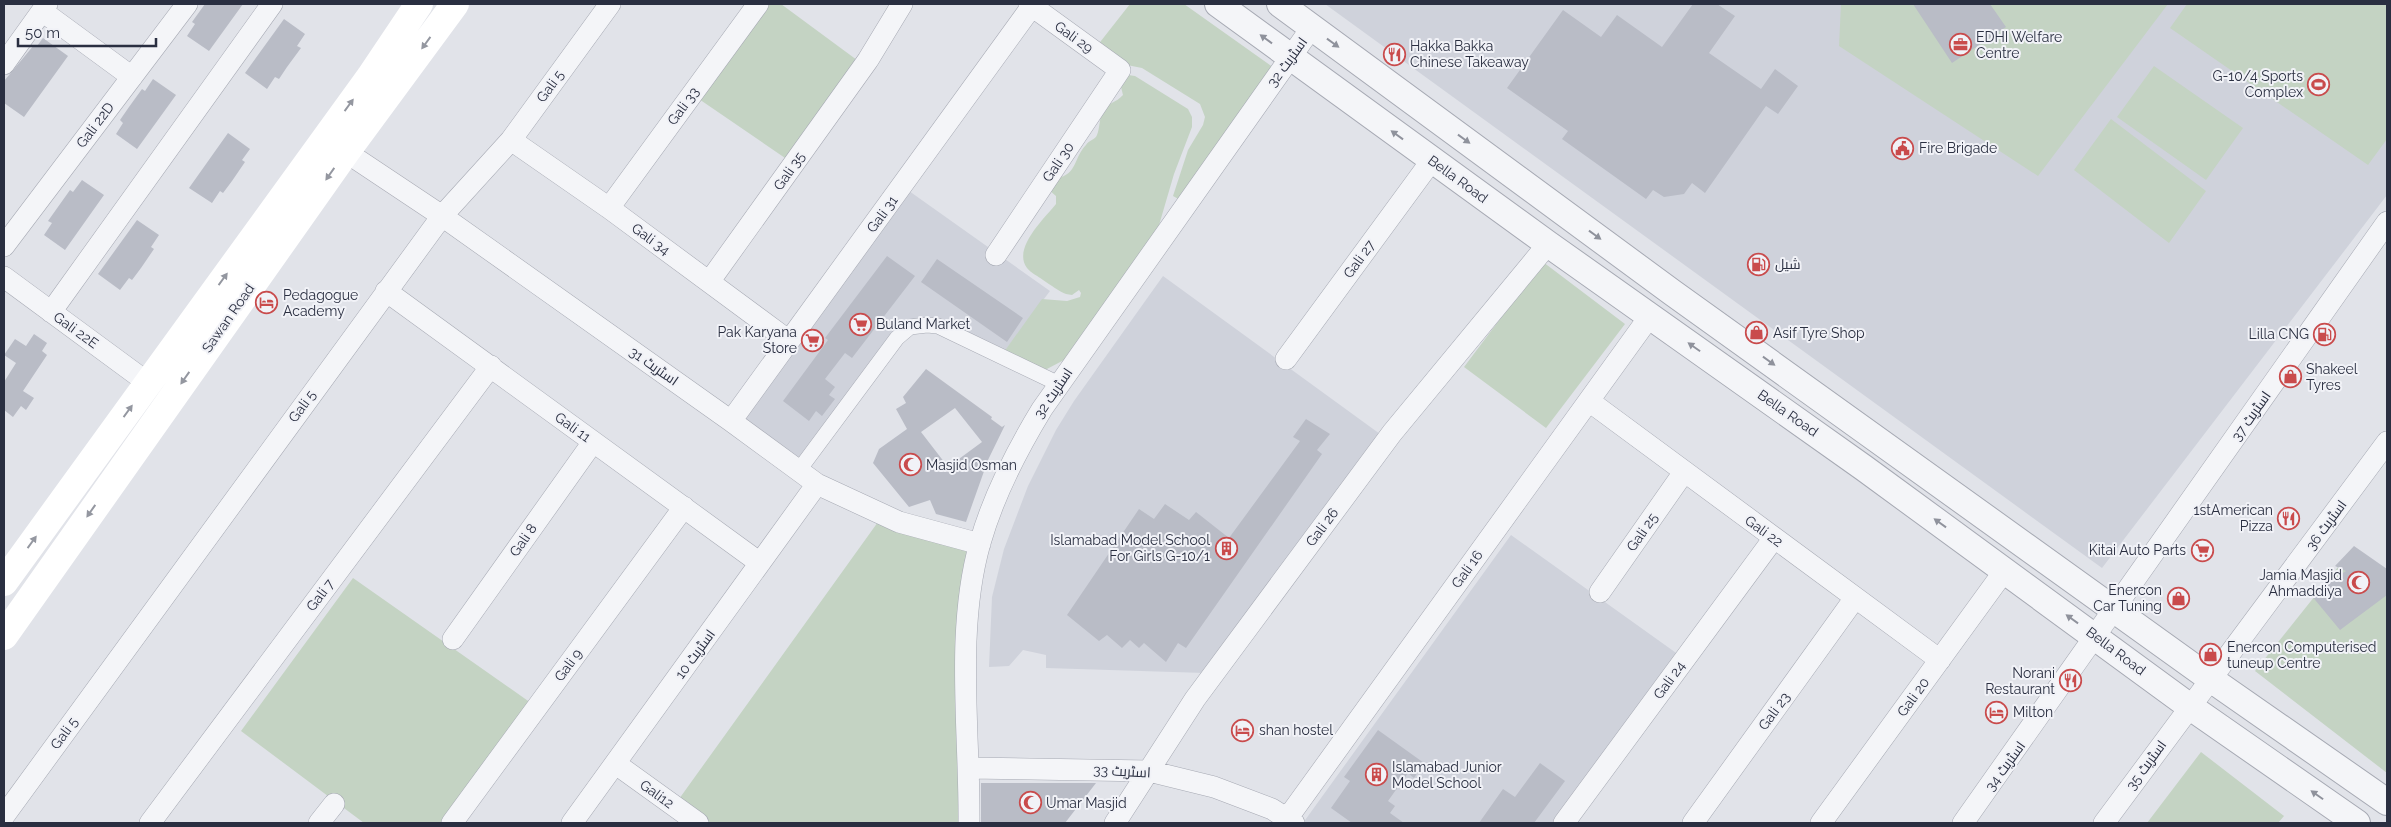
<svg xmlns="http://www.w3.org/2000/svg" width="2391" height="827" viewBox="0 0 2391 827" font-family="Raleway,Cairo,sans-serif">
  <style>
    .built { fill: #cfd2db }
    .green { fill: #c4d3c3 }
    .building { fill: #b9bcc6; fill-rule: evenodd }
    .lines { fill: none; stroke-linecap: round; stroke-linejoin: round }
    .pedestrian-casing { stroke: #a6a9b3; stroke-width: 16 }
    .minor-casing { stroke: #a6a9b3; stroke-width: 22 }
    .tertiary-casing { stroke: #a6a9b3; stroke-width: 28 }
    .pedestrian { stroke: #f4f5f8; stroke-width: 15 }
    .minor { stroke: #f4f5f8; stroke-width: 21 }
    .tertiary { stroke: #f4f5f8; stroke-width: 26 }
    .secondary { stroke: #fff; stroke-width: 28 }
    .oneway { fill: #8f929c }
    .oneway2 { fill: #9497a0 }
    .labels { text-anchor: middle; stroke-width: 4; stroke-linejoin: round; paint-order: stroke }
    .street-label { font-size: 14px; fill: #2a2f41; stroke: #f1f2f7 }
    .poi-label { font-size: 14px; fill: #2a2f41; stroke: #f1f2f7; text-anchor: start }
  </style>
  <rect width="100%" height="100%" fill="#e1e3e9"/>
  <path class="built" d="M1325 4H2387V195L2102 568Z
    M902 186 1050 291 1001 356 917 325 799 470 732 421Z
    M1163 276 1380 434 1205 673 1046 668V655L1023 650 1009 666 989 667 992 597 1004 549 1028 486 1056 430 1074 401Z
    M1511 535 1679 655 1559 823H1303Z"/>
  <path class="green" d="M765 4H781L861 63 788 160 696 97Z
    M1130 4H1184L1277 70 1182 201 1173 196 1188 150 1203 125 1205 117 1200 104 1142 68 1122 64 1097 46Z
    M1841 4H2168L2038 176 1839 46Z
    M2187 4H2387V139L2368 165 2170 28Z
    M2154 66 2243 128 2206 180 2117 117Z
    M1128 75 1135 76 1188 109 1192 117V127L1174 174 1157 232 1064 360 1045 370 1001 356 1042 299 1067 301 1080 297 1081 293 1079 290 1072 295 1066 294C1058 291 1051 285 1043 280 1038 276 1031 273 1027 268 1012 248 1045 218 1056 204V196L1049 190 1057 178C1077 175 1074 157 1086 145 1089 140 1095 140 1097 135 1100 128 1099 118 1103 112 1108 102 1116 103 1123 95L1121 87Z
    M2111 119 2206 191 2169 243 2074 170Z
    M1543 262 1625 324 1546 428 1464 367Z
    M883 515 980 544 969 823H698L674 806Z
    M2354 547 2387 573V773L2255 671Z
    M353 578 531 703 444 823H364L241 731Z
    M2201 752 2284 816 2278 823H2147Z"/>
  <path class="building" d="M205 4H243L209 51 187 36 195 24 192 22Z
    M1693 4H1717L1735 16 1709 53 1761 89 1775 69 1798 86 1778 114 1766 106 1705 193 1692 183 1684 194 1664 197 1653 190 1646 199 1562 139 1568 131 1507 88 1563 10 1601 37 1617 15 1662 47Z
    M1913 4H1990L2006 27 1952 63Z
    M284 19 305 34 297 46 301 48 287 67 279 79 275 77 267 89 245 73Z
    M43 38 68 56 24 117 4 103V81L34 45 37 46Z
    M153 79 176 95 137 149 116 134 123 123 120 120 129 107 142 89 145 91Z
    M228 133 250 149 242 160 245 162 232 181 223 193 220 191 212 203 189 188Z
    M82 180 104 195 65 250 44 235 52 223 48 221 70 190 73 192Z
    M137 220 159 235 151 247 154 249 141 268 132 280 129 278 120 290 98 274Z
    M887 256 915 276 852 358 845 353 825 379 835 387 829 395 835 399 822 416 816 411 809 421 783 401 828 340 825 338Z
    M937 259 1023 318 1007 342 921 282Z
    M34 334 47 343 42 351 47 355 23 391 34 398 26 410 21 406 13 417 4 410V382L16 363 4 355 15 339 26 346Z
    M926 369 992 417 991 419 1002 427 1005 425 988 460 966 522 936 514 930 500 909 507 873 463 879 449 907 429 896 409 906 403 903 397ZM955 408 982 442 948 467 921 432Z
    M1306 419 1330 434 1317 450 1322 454 1186 648 1178 643 1166 662 1144 643 1139 648 1130 640 1122 648 1107 635 1099 641 1067 615 1139 509 1154 519 1165 504 1189 520 1196 512 1229 538 1300 441 1293 437Z
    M2354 546 2387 569V595L2340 630 2311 595 2346 571 2335 566Z
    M1378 730 1424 763 1414 778 1408 773 1388 801 1395 806 1390 813 1404 823H1352L1331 808 1350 781 1344 777Z
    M1540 763 1565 781 1534 823H1479L1503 789 1515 797Z
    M981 783H1096L1065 823H981Z"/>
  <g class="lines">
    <defs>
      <path id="pedestrian" d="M799 470 897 338 910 327 927 325 938 326 1059 384"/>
      <path id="minor" d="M42 11 132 77
        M4 64 47 4
        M511 140 609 208 789 341
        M346 152 442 216 731 421 817 484 899 522 980 544
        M609 208 758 4
        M4 246 187 4
        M996 255 1120 70 1029 4
        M4 277 148 383
        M709 282 868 60 902 4
        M386 291 760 563
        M51 312 272 4
        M1286 359 1432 160
        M1589 401 1940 660
        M731 421 1032 6
        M1600 592 1684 472
        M453 639 593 442
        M616 764 698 823
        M970 768 1149 771 1214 787 1272 809 1294 823
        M4 816 442 216 511 140 610 4
        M150 823 491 366
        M319 823 334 804
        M452 823 684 507
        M572 823 817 484
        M969 823C970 733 955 631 980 543 993 497 1017 450 1042 409L1312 27
        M1115 823 1195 699 1392 433 1548 244
        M1284 823 1650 316
        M1564 823 1774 538
        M1693 823 1855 598
        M1821 823 2005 570
        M1963 823 2387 222
        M2104 823 2387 442"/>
      <path id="tertiary" d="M1218 4 1548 244 1864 468 2189 706 2357 823
        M1280 4 1673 293 2212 680 2387 802"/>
    </defs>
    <use href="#pedestrian" class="pedestrian-casing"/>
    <use href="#minor" class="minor-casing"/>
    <use href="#tertiary" class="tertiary-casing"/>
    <use href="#pedestrian" class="pedestrian"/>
    <use href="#minor" class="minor"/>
    <use href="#tertiary" class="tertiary"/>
    <path class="secondary" d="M4 582 370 77 419 4
      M4 636 346 152 455 4"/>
  </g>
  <defs><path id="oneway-solid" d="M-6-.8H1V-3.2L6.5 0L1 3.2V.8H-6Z" transform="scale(1.25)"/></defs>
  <g class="oneway">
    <use href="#oneway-solid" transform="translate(1266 39) rotate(-144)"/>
    <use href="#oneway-solid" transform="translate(1333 43) rotate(36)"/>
    <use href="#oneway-solid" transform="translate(1397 135) rotate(-144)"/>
    <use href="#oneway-solid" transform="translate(1464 139) rotate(36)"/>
    <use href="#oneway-solid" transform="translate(1595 235) rotate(36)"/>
    <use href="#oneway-solid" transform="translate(1694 347) rotate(-145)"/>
    <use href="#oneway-solid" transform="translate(1769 361) rotate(36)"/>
    <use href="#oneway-solid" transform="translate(1940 523) rotate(-144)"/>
    <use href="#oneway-solid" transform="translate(2072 619) rotate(-144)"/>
    <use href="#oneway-solid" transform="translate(2317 795) rotate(-145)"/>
  </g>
  <g class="oneway2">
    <use href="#oneway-solid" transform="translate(426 43) rotate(126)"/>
    <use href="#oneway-solid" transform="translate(349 105) rotate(-54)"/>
    <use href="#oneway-solid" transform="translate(330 174) rotate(125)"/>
    <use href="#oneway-solid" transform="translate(223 279) rotate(-54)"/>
    <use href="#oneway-solid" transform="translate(185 378) rotate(125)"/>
    <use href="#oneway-solid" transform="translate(128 411) rotate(-54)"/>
    <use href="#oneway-solid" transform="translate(91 511) rotate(125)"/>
    <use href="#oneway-solid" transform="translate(32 542) rotate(-54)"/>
  </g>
  <defs>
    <symbol id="office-ring" viewBox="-11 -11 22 22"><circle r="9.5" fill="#f1f2f7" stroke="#c94b4c" stroke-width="1.5"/><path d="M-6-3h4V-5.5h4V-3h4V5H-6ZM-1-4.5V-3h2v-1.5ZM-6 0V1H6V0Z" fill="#c94b4c"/></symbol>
    <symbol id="restaurant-ring" viewBox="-11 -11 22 22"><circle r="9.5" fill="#f1f2f7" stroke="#c94b4c" stroke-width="1.5"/><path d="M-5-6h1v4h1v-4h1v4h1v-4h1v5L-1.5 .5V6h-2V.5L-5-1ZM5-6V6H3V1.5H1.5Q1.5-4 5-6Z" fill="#c94b4c"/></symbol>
    <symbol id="stadium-ring" viewBox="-11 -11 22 22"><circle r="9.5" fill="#f1f2f7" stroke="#c94b4c" stroke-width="1.5"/><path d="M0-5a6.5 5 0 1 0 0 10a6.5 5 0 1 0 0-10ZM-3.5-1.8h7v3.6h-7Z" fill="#c94b4c"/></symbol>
    <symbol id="civic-ring" viewBox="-11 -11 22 22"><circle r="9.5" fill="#f1f2f7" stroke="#c94b4c" stroke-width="1.5"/><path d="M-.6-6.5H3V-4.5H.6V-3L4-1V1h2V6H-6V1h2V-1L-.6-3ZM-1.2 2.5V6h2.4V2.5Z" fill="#c94b4c"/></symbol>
    <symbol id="fuel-ring" viewBox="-11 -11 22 22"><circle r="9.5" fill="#f1f2f7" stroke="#c94b4c" stroke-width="1.5"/><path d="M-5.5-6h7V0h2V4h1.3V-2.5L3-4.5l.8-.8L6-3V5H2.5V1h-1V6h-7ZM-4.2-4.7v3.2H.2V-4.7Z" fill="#c94b4c"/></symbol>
    <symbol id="hotel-ring" viewBox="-11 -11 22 22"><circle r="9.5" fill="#f1f2f7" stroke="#c94b4c" stroke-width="1.5"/><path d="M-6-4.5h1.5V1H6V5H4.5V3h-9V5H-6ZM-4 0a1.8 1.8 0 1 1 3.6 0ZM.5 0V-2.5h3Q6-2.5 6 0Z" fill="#c94b4c"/></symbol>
    <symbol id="supermarket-ring" viewBox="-11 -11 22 22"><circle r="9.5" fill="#f1f2f7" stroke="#c94b4c" stroke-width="1.5"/><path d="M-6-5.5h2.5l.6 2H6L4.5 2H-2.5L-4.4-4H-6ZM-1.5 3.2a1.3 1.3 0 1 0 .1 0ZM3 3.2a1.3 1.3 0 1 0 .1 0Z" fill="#c94b4c"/></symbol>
    <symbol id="shop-ring" viewBox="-11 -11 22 22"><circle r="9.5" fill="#f1f2f7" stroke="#c94b4c" stroke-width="1.5"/><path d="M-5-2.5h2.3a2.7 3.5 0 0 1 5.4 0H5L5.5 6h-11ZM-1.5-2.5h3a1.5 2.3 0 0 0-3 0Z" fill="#c94b4c"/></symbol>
    <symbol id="mosque-ring" viewBox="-11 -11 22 22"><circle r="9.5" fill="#f1f2f7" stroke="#c94b4c" stroke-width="1.5"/><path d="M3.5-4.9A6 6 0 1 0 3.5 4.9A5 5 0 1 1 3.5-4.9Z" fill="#c94b4c"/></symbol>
    <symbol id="building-ring" viewBox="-11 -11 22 22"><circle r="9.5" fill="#f1f2f7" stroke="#c94b4c" stroke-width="1.5"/><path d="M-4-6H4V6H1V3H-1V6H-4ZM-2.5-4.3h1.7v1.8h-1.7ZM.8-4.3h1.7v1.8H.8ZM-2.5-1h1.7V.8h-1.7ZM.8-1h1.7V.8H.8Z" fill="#c94b4c"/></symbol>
  </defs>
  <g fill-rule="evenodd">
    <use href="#office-ring" x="1948" y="32" width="25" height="25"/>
    <use href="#restaurant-ring" x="1382" y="42" width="25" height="25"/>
    <use href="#stadium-ring" x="2306" y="72" width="25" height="25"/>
    <use href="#civic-ring" x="1890" y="136" width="25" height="25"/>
    <use href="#fuel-ring" x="1746" y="252" width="25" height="25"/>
    <use href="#hotel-ring" x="254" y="290" width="25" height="25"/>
    <use href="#supermarket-ring" x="848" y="312" width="25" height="25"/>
    <use href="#shop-ring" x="1744" y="320" width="25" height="25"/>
    <use href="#fuel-ring" x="2312" y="322" width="25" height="25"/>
    <use href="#supermarket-ring" x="800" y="328" width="25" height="25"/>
    <use href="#shop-ring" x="2278" y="364" width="25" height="25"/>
    <use href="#mosque-ring" x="898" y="452" width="25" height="25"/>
    <use href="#restaurant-ring" x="2276" y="506" width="25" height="25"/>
    <use href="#building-ring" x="1214" y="536" width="25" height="25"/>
    <use href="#supermarket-ring" x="2190" y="538" width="25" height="25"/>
    <use href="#mosque-ring" x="2346" y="570" width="25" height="25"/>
    <use href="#shop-ring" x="2166" y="586" width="25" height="25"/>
    <use href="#shop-ring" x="2198" y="642" width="25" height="25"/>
    <use href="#restaurant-ring" x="2058" y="668" width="25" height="25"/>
    <use href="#hotel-ring" x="1984" y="700" width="25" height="25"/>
    <use href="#hotel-ring" x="1230" y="718" width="25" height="25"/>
    <use href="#building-ring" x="1364" y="762" width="25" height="25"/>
    <use href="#mosque-ring" x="1018" y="790" width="25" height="25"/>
  </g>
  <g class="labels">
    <g class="street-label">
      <text transform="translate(1074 37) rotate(36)" y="5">Gali 29</text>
      <text transform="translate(1287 62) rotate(-54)" y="5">اسٹریٹ 32</text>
      <text transform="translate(550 86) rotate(-54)" y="5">Gali 5</text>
      <text transform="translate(683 106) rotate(-54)" y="5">Gali 33</text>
      <text transform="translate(95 125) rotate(-53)" y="5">Gali 22D</text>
      <text transform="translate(1058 162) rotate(-56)" y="5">Gali 30</text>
      <text transform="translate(789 171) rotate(-55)" y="5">Gali 35</text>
      <text transform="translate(1458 179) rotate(36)" y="5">Bella Road</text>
      <text transform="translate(882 214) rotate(-54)" y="5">Gali 31</text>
      <text transform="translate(651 239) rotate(36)" y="5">Gali 34</text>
      <text transform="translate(1359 259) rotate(-54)" y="5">Gali 27</text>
      <text transform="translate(228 318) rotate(-55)" y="5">Sawan Road</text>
      <text transform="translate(76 330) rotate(36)" y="5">Gali 22E</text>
      <text transform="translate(654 366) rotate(35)" y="5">اسٹریٹ 31</text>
      <text transform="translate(1053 393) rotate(-56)" y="5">اسٹریٹ 32</text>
      <text transform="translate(302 406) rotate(-54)" y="5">Gali 5</text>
      <text transform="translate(1788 413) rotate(35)" y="5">Bella Road</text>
      <text transform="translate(2251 416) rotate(-55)" y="5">اسٹریٹ 37</text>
      <text transform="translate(573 427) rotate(36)" y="5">Gali 11</text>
      <text transform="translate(2326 525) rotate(-54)" y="5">اسٹریٹ 36</text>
      <text transform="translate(1322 527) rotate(-53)" y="5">Gali 26</text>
      <text transform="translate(1764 531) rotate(36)" y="5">Gali 22</text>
      <text transform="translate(1642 532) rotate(-55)" y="5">Gali 25</text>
      <text transform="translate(523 540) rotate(-55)" y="5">Gali 8</text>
      <text transform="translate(1467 569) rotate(-54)" y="5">Gali 16</text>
      <text transform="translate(320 595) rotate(-53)" y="5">Gali 7</text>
      <text transform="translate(2116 651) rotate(37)" y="5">Bella Road</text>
      <text transform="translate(695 654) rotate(-54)" y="5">اسٹریٹ 10</text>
      <text transform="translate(568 665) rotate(-54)" y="5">Gali 9</text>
      <text transform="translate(1669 680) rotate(-54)" y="5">Gali 24</text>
      <text transform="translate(1913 697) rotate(-54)" y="5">Gali 20</text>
      <text transform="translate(1774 711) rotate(-54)" y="5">Gali 23</text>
      <text transform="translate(64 733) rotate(-54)" y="5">Gali 5</text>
      <text transform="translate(2146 765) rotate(-54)" y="5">اسٹریٹ 35</text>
      <text transform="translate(2005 766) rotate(-54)" y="5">اسٹریٹ 34</text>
      <text transform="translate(1122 771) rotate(3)" y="5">اسٹریٹ 33</text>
      <text transform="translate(657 794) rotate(36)" y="5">Gali12</text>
    </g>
    <g class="poi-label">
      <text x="1976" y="42">EDHI Welfare<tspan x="1976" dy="16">Centre</tspan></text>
      <text x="1410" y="51">Hakka Bakka<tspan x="1410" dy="16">Chinese Takeaway</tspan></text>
      <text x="2303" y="81" text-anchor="end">G-10/4 Sports<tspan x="2303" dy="16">Complex</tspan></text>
      <text x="1919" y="153">Fire Brigade</text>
      <text x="1775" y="269">شیل</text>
      <text x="283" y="300">Pedagogue<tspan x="283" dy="16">Academy</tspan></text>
      <text x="876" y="329">Buland Market</text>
      <text x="797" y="337" text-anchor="end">Pak Karyana<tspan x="797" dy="16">Store</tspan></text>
      <text x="1773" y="338">Asif Tyre Shop</text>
      <text x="2309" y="339" text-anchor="end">Lilla CNG</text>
      <text x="2306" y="374">Shakeel<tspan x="2306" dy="16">Tyres</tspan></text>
      <text x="926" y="470">Masjid Osman</text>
      <text x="2273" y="515" text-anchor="end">1stAmerican<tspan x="2273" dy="16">Pizza</tspan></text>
      <text x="1210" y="545" text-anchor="end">Islamabad Model School<tspan x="1210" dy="16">For Girls G-10/1</tspan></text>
      <text x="2186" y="555" text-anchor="end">Kitai Auto Parts</text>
      <text x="2342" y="580" text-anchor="end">Jamia Masjid<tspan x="2342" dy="16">Ahmaddiya</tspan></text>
      <text x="2162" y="595" text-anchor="end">Enercon<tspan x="2162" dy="16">Car Tuning</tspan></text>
      <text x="2227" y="652">Enercon Computerised<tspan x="2227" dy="16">tuneup Centre</tspan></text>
      <text x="2055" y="678" text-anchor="end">Norani<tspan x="2055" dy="16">Restaurant</tspan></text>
      <text x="2013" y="717">Milton</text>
      <text x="1259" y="735">shan hostel</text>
      <text x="1392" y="772">Islamabad Junior<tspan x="1392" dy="16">Model School</tspan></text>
      <text x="1046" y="808">Umar Masjid</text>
    </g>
  </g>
  <rect width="2391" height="827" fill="none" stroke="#2a2f41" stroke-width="10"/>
  <path d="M18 38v8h138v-8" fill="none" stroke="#2a2f41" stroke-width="2.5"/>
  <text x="25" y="38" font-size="15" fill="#2a2f41" stroke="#f1f2f7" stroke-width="4" paint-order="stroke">50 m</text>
</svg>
